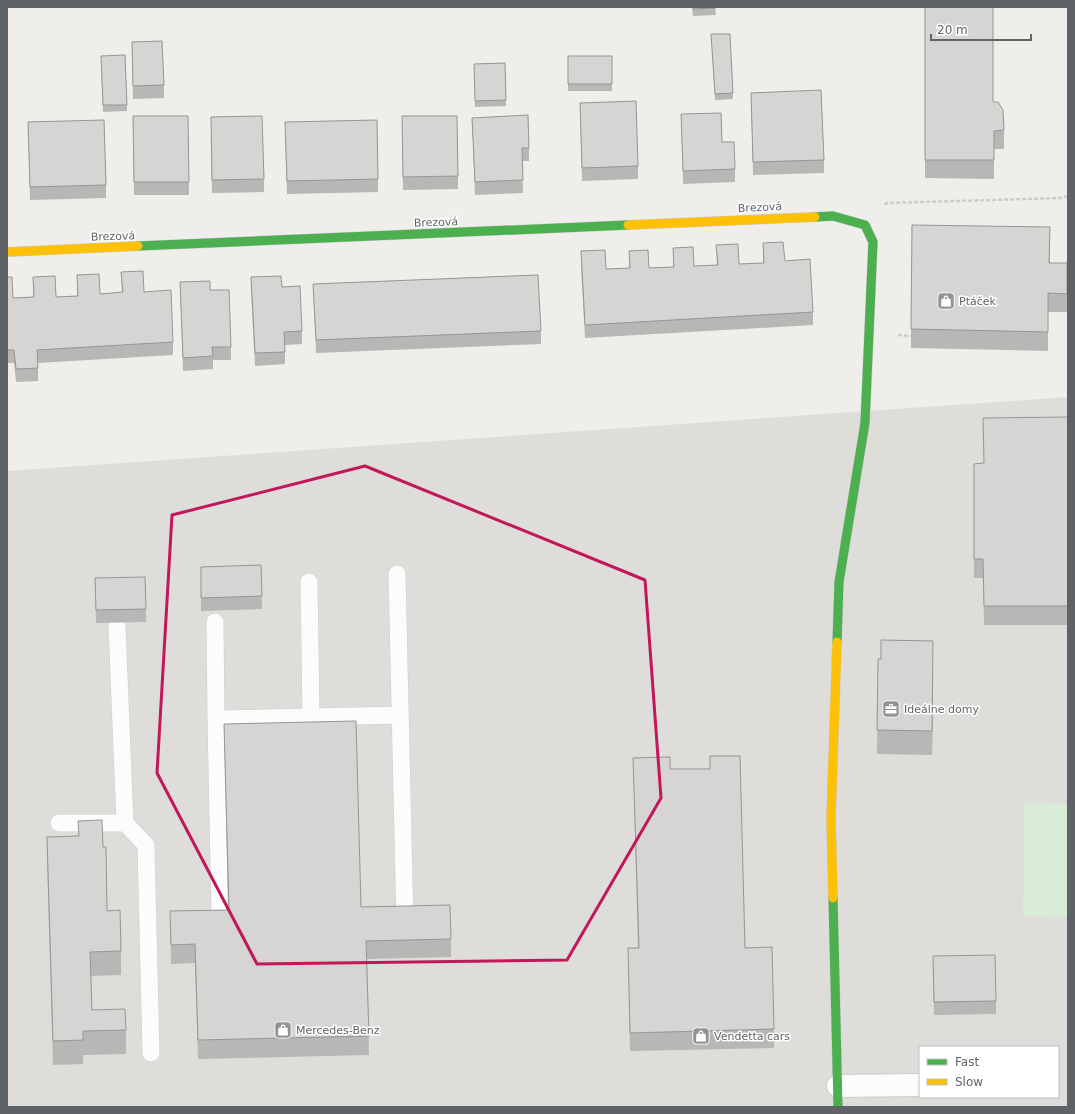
<svg xmlns="http://www.w3.org/2000/svg" width="1075" height="1114" viewBox="0 0 1075 1114" font-family="'DejaVu Sans',sans-serif">
  <style>
    .industrial { fill: #dfddda; fill-rule: evenodd }
    .green { fill: #d8ebd6 }
    .lines { fill: none; stroke-linecap: round; stroke-linejoin: round }
    .lane-casing { stroke: #cbcccc; stroke-width: 18 }
    .street-casing { stroke: #cbcccc; stroke-width: 24 }
    .fast-casing { stroke: #cacacb; stroke-width: 10 }
    .slow-casing { stroke: #cacacb; stroke-width: 10 }
    .path { stroke: #cacfcc; stroke-width: 2.5; stroke-dasharray: 4 2; stroke-linecap: butt }
    .lane { stroke: #fdfcfc; stroke-width: 17 }
    .street { stroke: #fdfcfc; stroke-width: 22 }
    .fast { stroke: #4caf50; stroke-width: 9 }
    .slow { stroke: #ffc107; stroke-width: 9 }
    .wall { fill: #b8b7b5 }
    .shaded-wall { fill: #969594 }
    .building { fill: #d6d5d3; stroke: #969594 }
    .marked { fill: none; stroke: #c2185b; stroke-width: 3; stroke-linejoin: round }
    .labels { text-anchor: middle; stroke-width: 3; stroke-linejoin: round; paint-order: stroke }
    .street-label { font-size: 11px; fill: #5f6368; stroke: #fff }
    .poi-label { font-size: 11px; fill: #5f6368; stroke: #fff; text-anchor: start }
  </style>
  <rect width="100%" height="100%" fill="#efeeea"/>
  <path class="industrial" d="M1068 397V1107H7V471ZM920 1047H1058V1097H920Z"/>
  <path class="green" d="M1024 803 1068 804V917L1023 916Z"/>
  <g class="lines">
    <defs>
      <path id="lane" d="M397 574 405 925
        M309 582 311 716
        M215 622 216 719 220 917
        M117 626 125 823
        M216 719 400 715
        M59 823H125L146 845 151 1053"/>
      <path id="street" d="M838 1086 920 1085"/>
      <path id="fast" d="M815 217 833 216 865 225 873 242 865 423 839 582 837 642
        M138 246 628 225
        M833 898 838 1107"/>
      <path id="slow" d="M628 225 815 217
        M7 252 138 246
        M833 898 831 819 837 642"/>
    </defs>
    <use href="#lane" class="lane-casing"/>
    <use href="#street" class="street-casing"/>
    <use href="#fast" class="fast-casing"/>
    <use href="#slow" class="slow-casing"/>
    <path class="path" d="M885 205 887 203 1060 198 1068 196
      M898 335 911 336"/>
    <use href="#lane" class="lane"/>
    <use href="#street" class="street"/>
    <use href="#fast" class="fast"/>
    <use href="#slow" class="slow"/>
  </g>
  <path class="wall" d="M692 7H715L716 15 693 16Z
    M925 7 993 102 1004 130V149H994V179L925 178Z
    M711 34 733 93V99L715 100Z
    M132 42 164 85V98L133 99Z
    M125 55 127 111 103 112 101 62Z
    M568 56H612V91H568Z
    M505 63 506 106 475 107 474 64Z
    M751 93 824 160V173L753 175Z
    M580 103 638 166V179L582 181Z
    M681 114 722 142 735 169V182L683 184Z
    M133 116H188L189 195H134Z
    M402 116 458 176V189L403 190Z
    M472 118 529 148V161H522L523 193 475 195Z
    M28 122 106 185V198L30 200Z
    M211 130 264 179V192L212 193Z
    M285 135 378 179V192L287 194Z
    M763 243 785 261 813 312V325L585 338 581 264V251L606 269 629 268V251L649 268 673 267V248L694 266 717 265 716 245 739 264 763 263Z
    M1050 246V263H1067V312H1048V351L911 348V329Z
    M121 272 144 292 173 342V355L38 363V381L16 382 14 363H7V277L13 298 33 297V277L56 297 77 296V275L100 294 122 292Z
    M251 277 282 287 302 331V344L285 345V364L255 366 251 290Z
    M180 282 210 290 231 347V360H213V369L183 371Z
    M313 284 541 331V344L316 353Z
    M1068 417V625H984L983 578H974V464L984 463Z
    M261 565 262 609 201 611V567Z
    M95 578 146 609V622L96 623Z
    M878 659 933 665 932 755 877 754Z
    M224 724 361 907 451 939V957L367 959 369 1055 198 1059 195 963 171 964 170 911 228 910Z
    M710 756 745 948 774 1029V1048L630 1051 628 948H638L633 758 670 769H710Z
    M47 837 103 847 107 911 121 951V975L91 976 92 1010 126 1030V1054L83 1055V1064L53 1065 47 861Z
    M933 956 996 1001V1014L934 1015Z"/>
  <path class="shaded-wall" d="M933 641V665L932 755V731Z"/>
  <path class="building" d="M693 7H715L716 8 693 9Z
    M925 7H993V102H998L1003 110 1004 130 994 131V160H925Z
    M711 34H730L733 93 715 94Z
    M162 41 164 85 133 86 132 42Z
    M125 55 127 105H103L101 56Z
    M568 56H612V84H568Z
    M505 63 506 100 475 101 474 64Z
    M821 90 824 160 753 162 751 93Z
    M636 101 638 166 582 168 580 103Z
    M721 113 722 142H734L735 169 683 171 681 114Z
    M528 115 529 148H522L523 180 475 182 472 118Z
    M133 116H188L189 182H134Z
    M262 116 264 179 212 180 211 117Z
    M402 116H457L458 176 403 177Z
    M104 120 106 185 30 187 28 122Z
    M377 120 378 179 287 181 285 122Z
    M912 225 1050 227 1049 263H1067V294L1048 293V332L911 329Z
    M783 242 785 261 810 259 813 312 585 325 581 251 605 250 606 269 630 268 629 251 648 250 649 268 674 267 673 248 693 247 694 266 718 265 716 245 738 244 739 264 764 263 763 243Z
    M143 271 144 292 171 290 173 342 37 350 38 368 16 369 14 350H7V277H12L13 298 34 297 33 277 55 276 56 297 78 296 77 275 99 274 100 294 123 292 121 272Z
    M538 275 541 331 316 340 313 284Z
    M281 276 282 287 300 286 302 331 284 332 285 352 255 353 251 277Z
    M210 281V290H229L231 347H212L213 356 183 358 180 282Z
    M1068 417V606H984L983 559H974V464L984 463 983 418Z
    M261 565 262 596 201 598V567Z
    M145 577 146 609 96 610 95 578Z
    M881 640 933 641 932 731 877 730 878 659H881Z
    M356 721 361 907 450 905 451 939 366 941 369 1036 198 1040 195 944 171 945 170 911 229 910 224 724Z
    M710 756H740L745 948 772 947 774 1029 630 1033 628 948H639L633 758 670 757V769H710Z
    M102 820 103 847H106L107 911 120 910 121 951 90 952 92 1010 125 1009 126 1030 83 1031V1040L53 1041 47 837 79 836 78 821Z
    M995 955 996 1001 934 1002 933 956Z"/>
  <path class="marked" d="M365 466 645 580 661 798 567 960 257 964 157 773 172 515Z"/>
  <defs>
    <symbol id="shop-square" viewBox="-11 -11 22 22"><rect x="-9" y="-9" width="18" height="18" rx="4" fill="#919496" stroke="#fff"/><path d="M-5-2.5h2.3a2.7 3.5 0 0 1 5.4 0H5L5.5 6h-11ZM-1.5-2.5h3a1.5 2.3 0 0 0-3 0Z" fill="#fff"/></symbol>
    <symbol id="office-square" viewBox="-11 -11 22 22"><rect x="-9" y="-9" width="18" height="18" rx="4" fill="#919496" stroke="#fff"/><path d="M-6-3h4V-5.5h4V-3h4V5H-6ZM-1-4.5V-3h2v-1.5ZM-6 0V1H6V0Z" fill="#fff"/></symbol>
  </defs>
  <g fill-rule="evenodd">
    <use href="#shop-square" x="936" y="291" width="20" height="20"/>
    <use href="#office-square" x="881" y="699" width="20" height="20"/>
    <use href="#shop-square" x="273" y="1020" width="20" height="20"/>
    <use href="#shop-square" x="691" y="1026" width="20" height="20"/>
  </g>
  <g class="labels">
    <g class="street-label">
      <text transform="translate(760 207) rotate(-3)" y="4">Brezová</text>
      <text transform="translate(436 222) rotate(-2)" y="4">Brezová</text>
      <text transform="translate(113 236) rotate(-2)" y="4">Brezová</text>
    </g>
    <g class="poi-label">
      <text x="959" y="305">Ptáček</text>
      <text x="904" y="713">Ideálne domy</text>
      <text x="296" y="1034">Mercedes-Benz</text>
      <text x="714" y="1040">Vendetta cars</text>
    </g>
  </g>
  <rect width="1075" height="1114" fill="none" stroke="#5f6368" stroke-width="16"/>
  <rect x="919" y="1046" width="140" height="52" fill="#ffffff" stroke="#bfc1c3"/>
  <rect x="927" y="1059" width="20" height="6" fill="#4caf50" stroke="#bfc1c3"/>
  <text x="955" y="1066" font-size="12" fill="#5f6368">Fast</text>
  <rect x="927" y="1079" width="20" height="6" fill="#ffc107" stroke="#bfc1c3"/>
  <text x="955" y="1086" font-size="12" fill="#5f6368">Slow</text>
  <path d="M931 34v6h100v-6" fill="none" stroke="#5f6368" stroke-width="2"/>
  <text x="937" y="34" font-size="12" fill="#5f6368" stroke="#ffffff" stroke-width="3" paint-order="stroke">20 m</text>
</svg>
